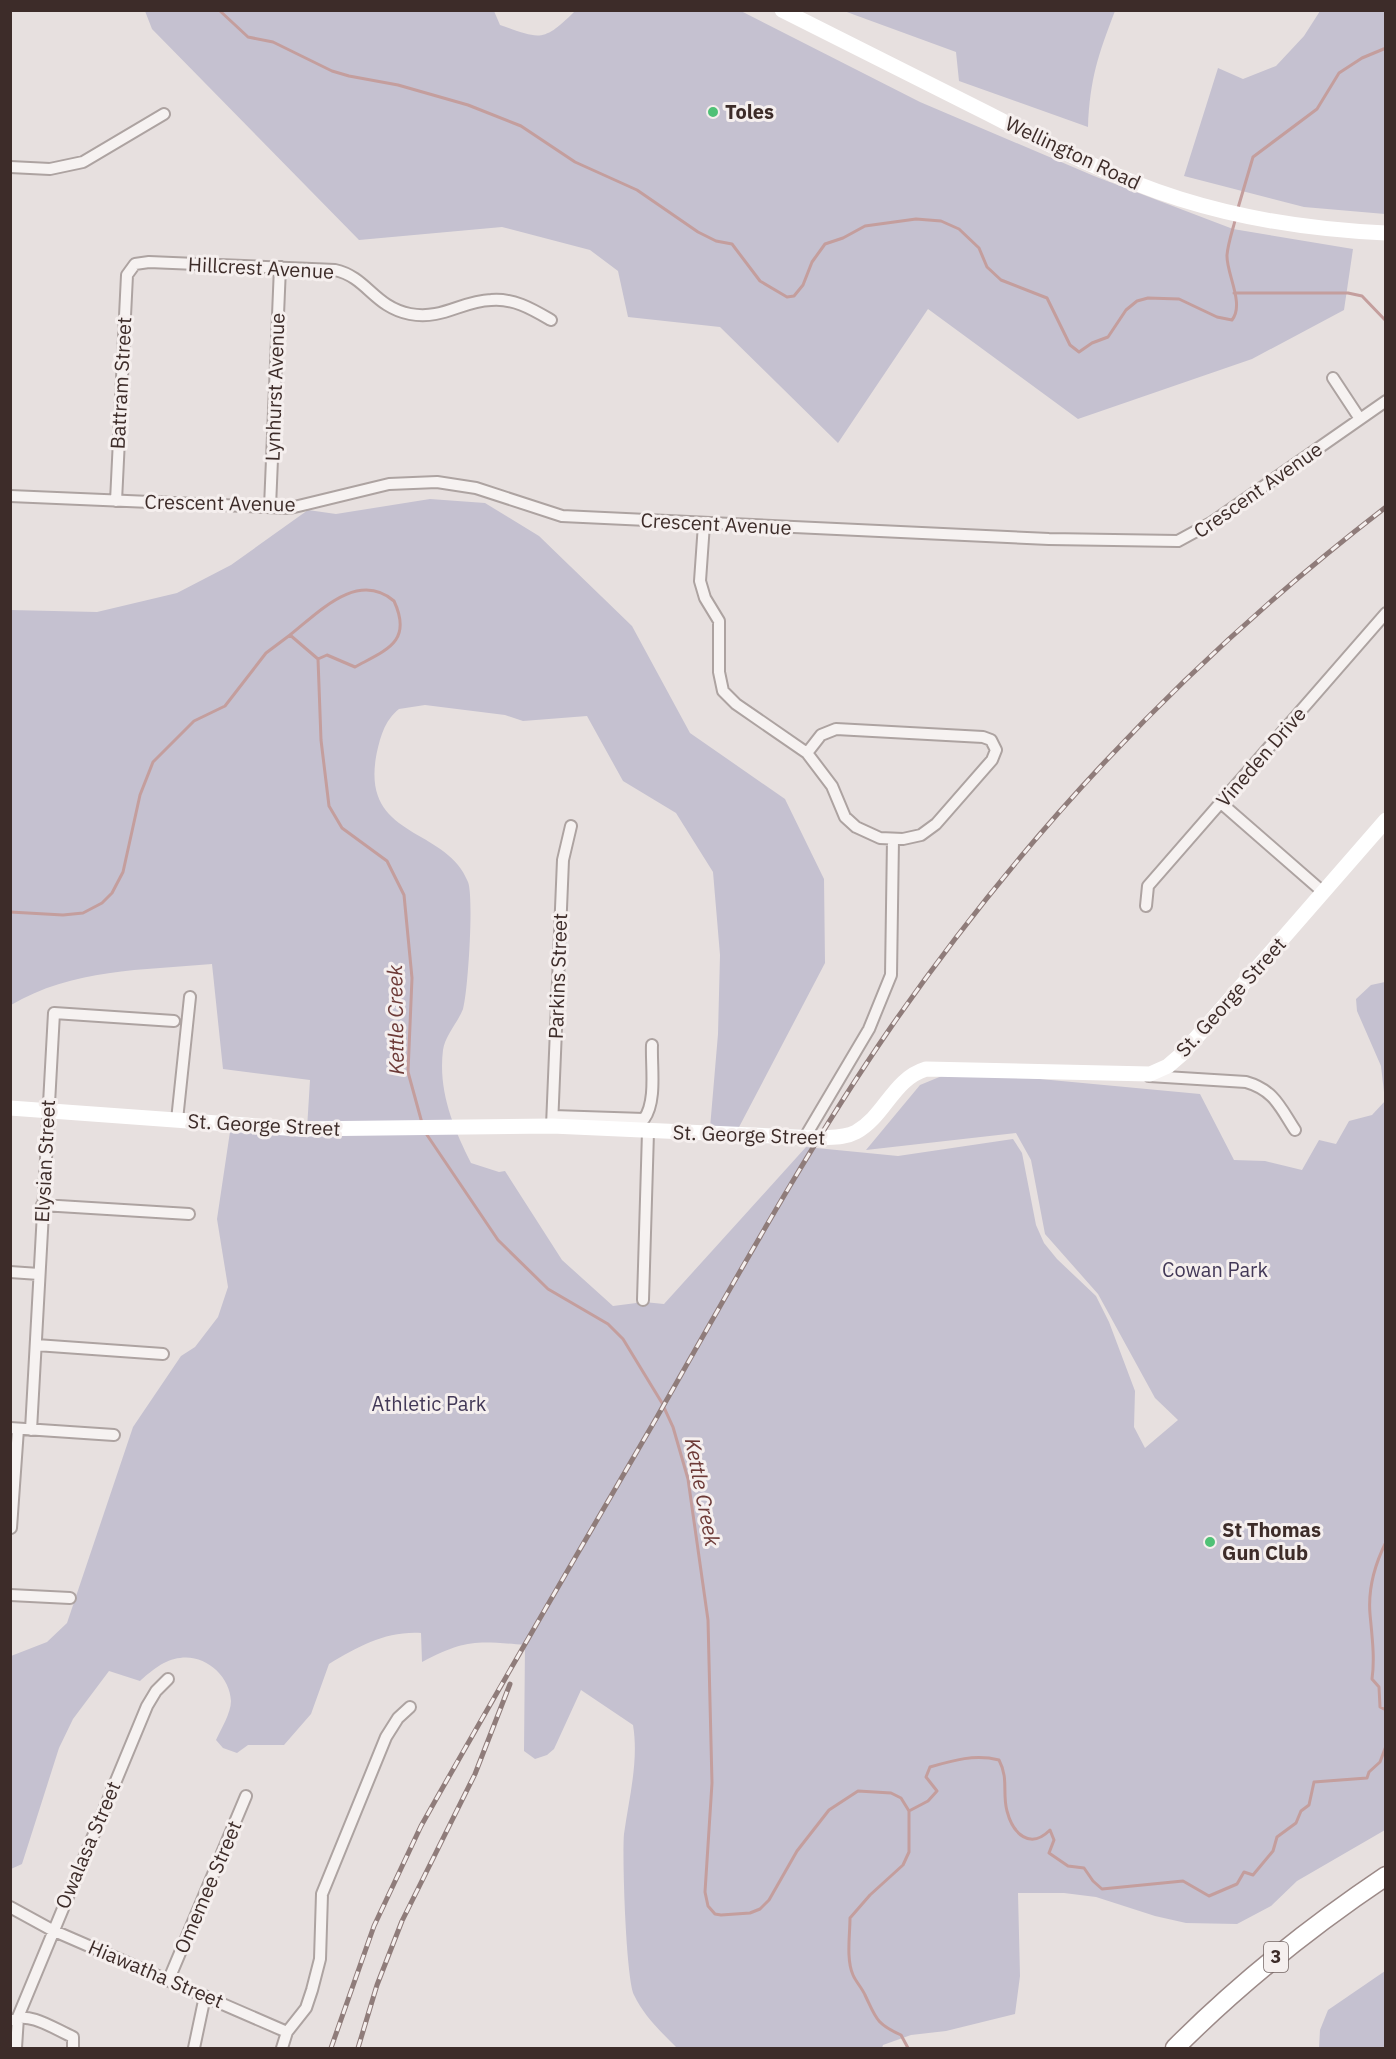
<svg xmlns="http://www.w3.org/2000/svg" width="1396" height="2059" viewBox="0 0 1396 2059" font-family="'IBM Plex Sans',sans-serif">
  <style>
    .green { fill: #c5c1d0 }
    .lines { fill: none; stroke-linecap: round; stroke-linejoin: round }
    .stream { stroke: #c49e9d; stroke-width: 3 }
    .street-casing { stroke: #ada3a1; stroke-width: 14 }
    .highway-casing { stroke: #9c8a88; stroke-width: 21 }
    .street { stroke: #f6f2f1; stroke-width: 10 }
    .secondary { stroke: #fff; stroke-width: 15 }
    .highway { stroke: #fff; stroke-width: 18 }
    .rail-casing { stroke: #8f7c7a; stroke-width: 5 }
    .rail { stroke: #f5efee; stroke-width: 3; stroke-dasharray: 9; stroke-linecap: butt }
    .poi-dot { fill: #4fc176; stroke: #f5efee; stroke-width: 2 }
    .labels { text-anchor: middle; stroke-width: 6; stroke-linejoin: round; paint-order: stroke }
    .shield { fill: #f5efee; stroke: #746664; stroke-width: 1.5 }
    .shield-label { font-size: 18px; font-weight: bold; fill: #3d2c29 }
    .poi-label { font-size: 20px; font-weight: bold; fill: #3d2c29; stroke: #f5efee; text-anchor: start }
    .street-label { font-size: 20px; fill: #3d2c29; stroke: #f5efee }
    .park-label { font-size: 20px; fill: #423857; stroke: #f5efee }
    .water-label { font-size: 21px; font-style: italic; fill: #6d3a37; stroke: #f5efee }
  </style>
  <rect width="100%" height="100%" fill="#e7e0df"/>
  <path class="green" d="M145 11H494L500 25C540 39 543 43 575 11H741L920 102 1094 176 1233 229 1353 249 1344 310 1252 359 1078 419 928 309 838 443 720 327 628 317 618 271 590 250 502 227 359 240 152 29Z
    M844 11H1115C1098 55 1090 79 1088 127L959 81 956 52Z
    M1320 11H1385V214L1304 207 1184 176 1218 68 1243 79 1276 66 1304 36Z
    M430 499 485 503 539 536 632 626 690 733 785 799 824 879 825 963 738 1129 710 1128 718 1034 720 955 713 872 676 813 623 781 587 716 523 721 505 715 425 705 399 709C384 721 380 738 376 757 362 840 446 826 468 882 474 897 468 992 463 1009 458 1022 445 1036 443 1050 438 1091 453 1127 471 1163L499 1172 505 1171 562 1260 613 1306 644 1302 664 1304 806 1147 898 1156 1013 1139 1022 1153 1036 1225 1044 1243 1057 1259 1096 1296 1109 1322 1135 1391 1134 1427 1145 1448 1178 1420 1155 1398 1098 1294 1045 1234 1031 1160 1016 1133 866 1150 920 1085 954 1071 1200 1094 1234 1160 1265 1161 1302 1170 1319 1140 1336 1144 1349 1121 1372 1115 1385 1101 1381 1066 1357 1011 1356 999 1371 985 1385 982V1830L1297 1881 1271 1906 1237 1924 1186 1923 1155 1916 1096 1897 1064 1893H1018L1020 1976 1015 2014 946 2031 911 2035 883 2045 882 2048H677C661 2032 644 2016 634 1995 626 1977 622 1856 624 1834 629 1798 639 1761 633 1725L581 1690 554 1749 547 1755 535 1759 524 1751 525 1645C476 1641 466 1639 422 1662L421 1633C386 1631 359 1646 329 1664L311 1714 284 1745H248L237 1753 223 1748 216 1740C221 1729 231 1713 231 1701 230 1676 205 1654 180 1658 165 1659 150 1672 140 1681L109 1671 73 1719 59 1748 22 1864 11 1869V1656L47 1642 67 1623 133 1427 181 1356 195 1347 218 1317 228 1287 217 1219 231 1125 307 1129 310 1080 223 1069 212 964C143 970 72 969 11 1005L10 610 97 612 177 593 231 565 308 510 336 514Z
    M1385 1971V2048H1319L1320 2030 1328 2010Z"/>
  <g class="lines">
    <path class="stream" d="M219 10 248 37 273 42 332 71 349 76 398 85 468 105 521 126 575 162 637 190 698 232 716 241 732 244 760 281 787 297 794 296 803 285 812 262 825 244 843 238 865 226 916 219 941 221 959 229 979 248 987 267 1001 280 1047 298 1070 345 1079 352 1092 343 1108 337 1126 310 1137 301 1148 298 1179 299 1217 317 1232 320C1245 304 1226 273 1227 255 1228 243 1233 229 1236 217
      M1238 208 1253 157 1317 109 1339 73 1362 58 1386 48
      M1234 293H1348L1362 296 1386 321
      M290 635C319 612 358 570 394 601 413 642 386 650 355 667L327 655 318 659
      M10 912 63 915 83 913 102 903 112 893 123 872 140 795 153 762 194 721 225 706 266 653 290 635 318 659 321 740 329 806 342 828 387 861 404 895 412 978 408 1072 422 1123
      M425 1132 498 1240 548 1289 608 1324 623 1339 662 1403 673 1427 688 1479 708 1620 712 1783 705 1892 708 1906 715 1914 721 1915 750 1913 760 1909 769 1900 797 1851 829 1810 858 1791 891 1793 901 1798 909 1811V1852L903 1865 870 1895 850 1918C850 1935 846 1959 853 1975 856 1982 862 1988 865 1995 876 2018 876 2024 901 2035L908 2048
      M1386 1542C1375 1564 1368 1590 1370 1614 1372 1636 1375 1658 1372 1679L1379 1687 1380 1707 1386 1710
      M909 1811 928 1801 937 1791 926 1777 930 1767C954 1760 975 1754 999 1760 1009 1779 1002 1793 1007 1811 1013 1834 1030 1850 1050 1830L1054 1840 1049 1853 1068 1866 1084 1868 1093 1881 1102 1889 1183 1881 1209 1896 1237 1884 1244 1872 1253 1875 1273 1851 1277 1837 1296 1823 1301 1811 1309 1805 1314 1782 1367 1778 1369 1772 1380 1762 1386 1746"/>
    <defs>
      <path id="street" d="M10 167 50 169 83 162 164 114
        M1333 378 1360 419
        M10 496 290 508 389 484 437 482 476 488 562 516 1049 539 1178 541 1211 523 1386 401
        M116 501 127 275 135 264 149 262 335 270C367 277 374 307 410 314 443 320 461 301 491 300 514 298 532 309 551 320
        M270 507 280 267
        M704 524 700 581 705 598 719 621V672L723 691 736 704 807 753 832 786 845 817 856 827 880 838 903 839 921 835 936 824 992 760 996 750 991 740 983 737 836 729 821 735 807 753
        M1221 803 1323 892
        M1146 906 1148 886 1386 613
        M1149 1076 1246 1082C1274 1090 1280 1107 1295 1130
        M553 1116 644 1119C657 1101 651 1066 652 1045
        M177 1120 190 997
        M552 1126 563 860 571 826
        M805 1137 869 1029 891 975 893 839
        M42 1205 189 1214
        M10 1272 39 1274
        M643 1300 648 1132
        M36 1345 163 1354
        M10 1428 114 1435
        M31 1430 54 1013 174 1021
        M11 1528 18 1429
        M10 1595 70 1598
        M10 1907 52 1930 287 2032
        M169 1979 246 1796
        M12 2020C30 2011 56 2030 73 2037V2048
        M287 2032 306 2008 312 1990 320 1959 322 1894 386 1737 398 1718 410 1707
        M16 2048 18 2017 147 1706 156 1691 168 1679
        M194 2048 205 1996
        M282 2048 287 2032"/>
      <path id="highway" d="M1175 2048C1239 1984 1310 1927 1386 1876"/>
    </defs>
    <use href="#street" class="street-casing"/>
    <use href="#highway" class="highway-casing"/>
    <use href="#street" class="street"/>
    <path class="secondary" d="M782 10C851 45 920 79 989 114 1051 146 1113 178 1180 199 1247 220 1316 230 1386 233
      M10 1108 299 1129 552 1126 819 1138C832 1137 845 1138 856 1132 885 1116 893 1079 926 1069L1150 1074 1168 1066 1183 1053 1386 820"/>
    <use href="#highway" class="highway"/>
    <defs>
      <path id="rail" d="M331 2048 374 1926 421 1826C498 1689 578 1553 657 1417 732 1286 805 1152 891 1027 1028 829 1195 654 1386 507
        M358 2048 377 1985 402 1921 475 1774 510 1684"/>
    </defs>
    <use href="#rail" class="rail-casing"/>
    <use href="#rail" class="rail"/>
  </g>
  <g class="poi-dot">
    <circle cx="713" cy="112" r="6"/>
    <circle cx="1210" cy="1542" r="6"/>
  </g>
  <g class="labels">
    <rect class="shield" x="1264" y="1942" width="24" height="30" rx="4.5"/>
    <g class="shield-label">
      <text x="1276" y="1963">3</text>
    </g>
    <g class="poi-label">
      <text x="725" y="119">Toles</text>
      <text x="1222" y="1537">St Thomas<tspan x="1222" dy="23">Gun Club</tspan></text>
    </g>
    <g class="street-label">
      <text transform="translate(1073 153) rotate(25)" y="7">Wellington Road</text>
      <text transform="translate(261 268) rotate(3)" y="7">Hillcrest Avenue</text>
      <text transform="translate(121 383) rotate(-87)" y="7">Battram Street</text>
      <text transform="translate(275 387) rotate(-88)" y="7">Lynhurst Avenue</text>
      <text transform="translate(1258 490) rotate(-35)" y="7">Crescent Avenue</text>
      <text transform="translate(220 503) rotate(1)" y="7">Crescent Avenue</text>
      <text transform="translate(716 524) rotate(3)" y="7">Crescent Avenue</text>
      <text transform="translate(1261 757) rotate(-49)" y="7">Vineden Drive</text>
      <text transform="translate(558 976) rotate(-88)" y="7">Parkins Street</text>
      <text transform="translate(1231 997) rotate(-48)" y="7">St. George Street</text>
      <text transform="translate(264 1125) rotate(3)" y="7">St. George Street</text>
      <text transform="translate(749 1135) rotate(2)" y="7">St. George Street</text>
      <text transform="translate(45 1161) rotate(-87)" y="7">Elysian Street</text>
      <text transform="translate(88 1845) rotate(-67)" y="7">Owalasa Street</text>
      <text transform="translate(208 1887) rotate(-67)" y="7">Omemee Street</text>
      <text transform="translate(156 1974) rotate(23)" y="7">Hiawatha Street</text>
    </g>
    <g class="park-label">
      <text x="1215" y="1277">Cowan Park</text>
      <text x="429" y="1411">Athletic Park</text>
    </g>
    <g class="water-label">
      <text transform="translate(396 1020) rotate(-91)" y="7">Kettle Creek</text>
      <text transform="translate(702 1492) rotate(79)" y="7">Kettle Creek</text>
    </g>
  </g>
  <rect width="1396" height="2059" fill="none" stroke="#3d2c29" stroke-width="24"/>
</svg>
